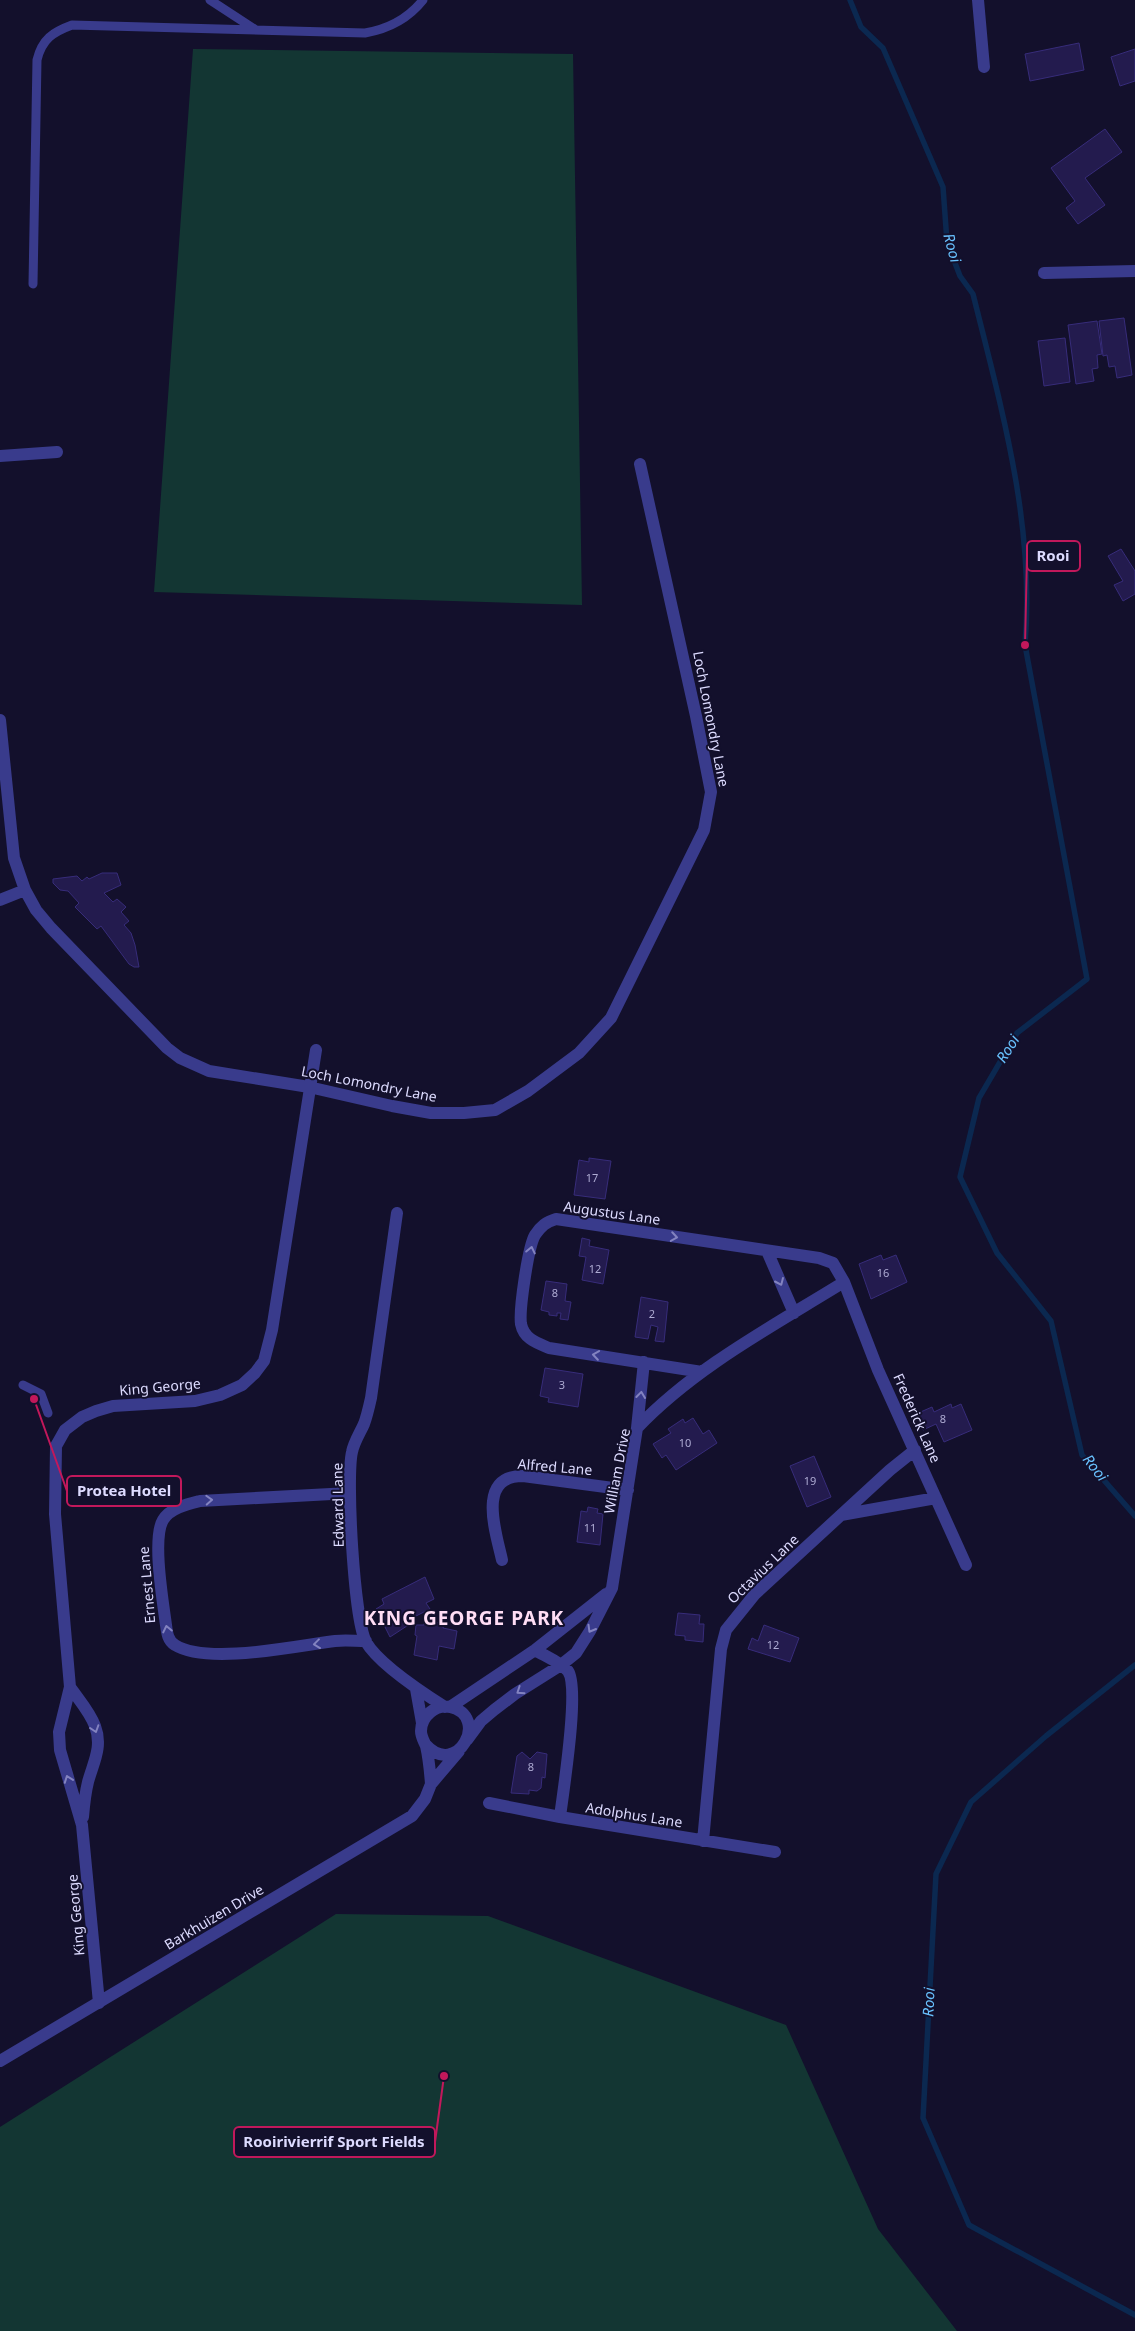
<svg xmlns="http://www.w3.org/2000/svg" width="1135" height="2331" viewBox="0 0 1135 2331" font-family="'Noto Sans',sans-serif">
  <style>
    .green { fill: #133633 }
    .lines { fill: none; stroke-linecap: round; stroke-linejoin: round }
    .stream { stroke: #0b2850; stroke-width: 5.5 }
    .building { fill: #231b4e; stroke: #372c7a }
    .lane { stroke: #393b8c; stroke-width: 9 }
    .street { stroke: #393b8c; stroke-width: 12 }
    .oneway { stroke: #8383c0 }
    .labels { text-anchor: middle; stroke-width: 4; stroke-linejoin: round; paint-order: stroke }
    .number-label { font-size: 11px; fill: #aeabd3 }
    .street-label { font-size: 14px; fill: #dddbff; stroke: #13102c }
    .water-label { font-size: 15px; font-style: italic; fill: #69c2ff; stroke: #13102c }
    .district-label { font-size: 19px; font-weight: bold; letter-spacing: 1px; fill: #ffddf5; stroke: #13102c }
    .leader { fill: none; stroke: #c2185b; stroke-width: 2 }
    .callout-dot { fill: #c2185b; stroke: #13102c; stroke-width: 2 }
    .callout { fill: #13102c; stroke: #c2185b; stroke-width: 2 }
    .callout-label { font-size: 15px; text-anchor: middle; font-weight: bold; fill: #dddbff }
  </style>
  <rect width="100%" height="100%" fill="#13102c"/>
  <path class="green" d="M193 49 573 54 582 605 154 592Z
    M336 1914 488 1916 786 2025 878 2229 957 2331H0V2127Z"/>
  <g class="lines">
    <path class="stream" d="M850 0 861 27 883 48 943 187 947 242 960 276 973 294C1002 410 1035 525 1025 645L1087 979 1017 1033 979 1098 960 1177 997 1253 1051 1321 1082 1455 1135 1516
      M1135 1665 1046 1736 971 1802 936 1874 923 2118 969 2225 1135 2315"/>
  </g>
  <path class="building" d="M1079 43 1084 70 1030 81 1025 54Z
    M1135 49V81L1120 86 1111 57Z
    M1105 129 1122 152 1085 178 1105 205 1078 224 1066 208 1075 201 1051 168Z
    M1124 318 1132 375 1117 378 1115 366 1109 367 1107 355 1103 356 1099 321Z
    M1097 321 1102 354 1097 355 1098 368 1092 369 1094 381 1076 384 1068 325Z
    M1065 338 1070 382 1044 386 1038 341Z
    M1121 549 1135 571V594L1123 601 1114 585 1123 581 1108 556Z
    M102 873H117L121 885 104 893 113 902 117 899 126 907 121 912 129 921 124 925 131 933 135 945 139 967H134L129 964 101 926 97 929 75 907 79 903 68 891 60 890 53 883V879L77 876 82 881 87 877 89 879Z
    M589 1158 611 1161 605 1199 574 1195 579 1160 589 1162Z
    M582 1238 590 1240 589 1246 609 1250 603 1284 582 1280 586 1257 579 1256Z
    M881 1255 883 1260 896 1255 907 1282 871 1299 859 1264Z
    M546 1281 567 1284 565 1301 571 1302 568 1320 560 1319 561 1313H557V1316L549 1315V1312L541 1310Z
    M641 1297 668 1302 664 1342 655 1341 658 1327 651 1325 648 1339 635 1337Z
    M545 1368 583 1374 578 1407 548 1402 549 1398 540 1396Z
    M951 1404 952 1408 961 1404 972 1430 944 1442 936 1424 923 1430 916 1414 932 1407 934 1412Z
    M693 1418 703 1434 709 1430 717 1443 676 1470 666 1455 662 1458 653 1444 671 1433 668 1429 683 1419 685 1423Z
    M814 1456 831 1497 807 1507 790 1466Z
    M588 1507 598 1509 597 1513 603 1514 600 1545 577 1542 581 1511 587 1512Z
    M425 1577 434 1599 426 1603 430 1609 414 1617 416 1620 390 1637 376 1609 384 1604 382 1599Z
    M678 1613 700 1615 699 1624H704L703 1642 685 1640V1636L675 1635Z
    M425 1620 444 1624 443 1628 457 1631 454 1649 439 1646 437 1660 414 1655 417 1636 415 1635 416 1625H424Z
    M764 1625 799 1638 790 1662 748 1649 752 1638 758 1641Z
    M522 1752 530 1759 537 1752 547 1754 545 1778 542 1777 541 1788 537 1791 529 1790V1794L511 1793 517 1756Z"/>
  <g class="lines">
    <path class="lane" d="M210 0 256 30
      M33 284 37 60C42 39 53 32 72 25L365 33C388 29 408 19 423 0
      M23 1385 41 1394 48 1413"/>
    <path class="street" d="M978 0 984 67
      M1044 273 1135 271
      M0 456 57 452
      M0 720 14 858 25 890 36 910 51 928 167 1048 180 1058 209 1071 309 1087 392 1106 431 1113H464L495 1110 528 1091 579 1053 611 1018 704 830 711 792 696 716 640 464
      M0 900 25 890
      M397 1213 371 1398C369 1407 367 1416 364 1424 360 1433 354 1442 352 1452 346 1478 354 1620 366 1642 378 1663 423 1693 445 1707
      M767 1251 794 1313
      M702 1372 549 1348C537 1343 524 1339 521 1324 519 1310 528 1247 535 1235 541 1226 546 1222 556 1219L819 1258 833 1263 844 1282 878 1370 966 1565
      M637 1428 644 1362
      M350 1493 200 1501C188 1504 170 1508 163 1520 152 1538 163 1602 166 1625 167 1633 168 1641 175 1645 207 1665 296 1646 335 1641 345 1640 355 1641 366 1641
      M841 1515 936 1498
      M502 1560C496 1532 476 1476 523 1476L628 1490
      M535 1650C545 1656 560 1662 568 1671 580 1688 563 1792 560 1817
      M70 1687C79 1700 90 1712 95 1726 103 1747 93 1763 88 1782 85 1794 84 1805 83 1817
      M416 1689 422 1723
      M450 1707 535 1650 606 1594
      M467 1740 481 1721 494 1710 515 1694 561 1665 576 1653 590 1631 612 1588 637 1428C695 1367 773 1326 844 1282
      M425 1744C457 1780 491 1716 450 1707 436 1704 421 1716 421 1731 421 1737 424 1741 426 1746 429 1759 430 1771 431 1784
      M489 1803 560 1817 775 1852
      M703 1841 721 1649 726 1630 755 1594 890 1470 915 1450
      M99 2003 82 1825 60 1750 59 1732 70 1687 55 1514 56 1446 65 1430 82 1417 96 1411 113 1406 195 1401 220 1395 242 1385 255 1373 264 1361 272 1330 316 1050
      M0 2061 412 1816 425 1799 431 1784 459 1751"/>
  </g>
  <defs><path id="oneway-chevron" d="M-2-3.5L2.5 0L-2 3.5" fill="none" stroke-width="1.6" stroke-linecap="round" stroke-linejoin="round" transform="scale(1.25)"/></defs>
  <g class="oneway">
    <use href="#oneway-chevron" transform="translate(674 1237) rotate(9)"/>
    <use href="#oneway-chevron" transform="translate(531 1250) rotate(-78)"/>
    <use href="#oneway-chevron" transform="translate(780 1282) rotate(66)"/>
    <use href="#oneway-chevron" transform="translate(596 1355) rotate(-172)"/>
    <use href="#oneway-chevron" transform="translate(641 1395) rotate(-83)"/>
    <use href="#oneway-chevron" transform="translate(209 1500) rotate(-3)"/>
    <use href="#oneway-chevron" transform="translate(167 1629) rotate(-102)"/>
    <use href="#oneway-chevron" transform="translate(591 1629) rotate(120)"/>
    <use href="#oneway-chevron" transform="translate(317 1644) rotate(173)"/>
    <use href="#oneway-chevron" transform="translate(520 1691) rotate(146)"/>
    <use href="#oneway-chevron" transform="translate(95 1729) rotate(72)"/>
    <use href="#oneway-chevron" transform="translate(68 1779) rotate(-110)"/>
  </g>
  <g class="labels">
    <g class="number-label">
      <text x="592" y="1182">17</text>
      <text x="595" y="1273">12</text>
      <text x="883" y="1277">16</text>
      <text x="555" y="1297">8</text>
      <text x="652" y="1318">2</text>
      <text x="562" y="1389">3</text>
      <text x="943" y="1423">8</text>
      <text x="685" y="1447">10</text>
      <text x="810" y="1485">19</text>
      <text x="590" y="1532">11</text>
      <text x="773" y="1649">12</text>
      <text x="531" y="1771">8</text>
    </g>
    <g class="street-label">
      <text transform="translate(711 719) rotate(79)" y="5">Loch Lomondry Lane</text>
      <text transform="translate(369 1084) rotate(11)" y="5">Loch Lomondry Lane</text>
      <text transform="translate(612 1213) rotate(8)" y="5">Augustus Lane</text>
      <text transform="translate(160 1387) rotate(-5)" y="5">King George</text>
      <text transform="translate(917 1418) rotate(66)" y="5">Frederick Lane</text>
      <text transform="translate(555 1467) rotate(5)" y="5">Alfred Lane</text>
      <text transform="translate(617 1471) rotate(-79)" y="5">William Drive</text>
      <text transform="translate(338 1505) rotate(-91)" y="5">Edward Lane</text>
      <text transform="translate(763 1569) rotate(-44)" y="5">Octavius Lane</text>
      <text transform="translate(147 1585) rotate(-95)" y="5">Ernest Lane</text>
      <text transform="translate(634 1815) rotate(9)" y="5">Adolphus Lane</text>
      <text transform="translate(76 1915) rotate(-95)" y="5">King George</text>
      <text transform="translate(214 1917) rotate(-31)" y="5">Barkhuizen Drive</text>
    </g>
    <g class="water-label">
      <text transform="translate(952 248) rotate(75)" y="5">Rooi</text>
      <text transform="translate(1008 1049) rotate(-58)" y="5">Rooi</text>
      <text transform="translate(1095 1468) rotate(52)" y="5">Rooi</text>
      <text transform="translate(929 2002) rotate(-87)" y="5">Rooi</text>
    </g>
    <g class="district-label">
      <text x="464" y="1625">KING GEORGE PARK</text>
    </g>
  </g>
  <path class="leader" d="M1025 645L1027 556M34 1399L67 1491M444 2076L435 2142"/>
  <g class="callout-dot">
    <circle cx="1025" cy="645" r="5"/>
    <circle cx="34" cy="1399" r="5"/>
    <circle cx="444" cy="2076" r="5"/>
  </g>
  <g class="callout">
    <rect x="1027" y="541" width="53" height="30" rx="5"/>
    <rect x="67" y="1476" width="114" height="30" rx="5"/>
    <rect x="234" y="2127" width="201" height="30" rx="5"/>
  </g>
  <g class="callout-label">
    <text x="1053" y="561">Rooi</text>
    <text x="124" y="1496">Protea Hotel</text>
    <text x="334" y="2147">Rooirivierrif Sport Fields</text>
  </g>
</svg>
